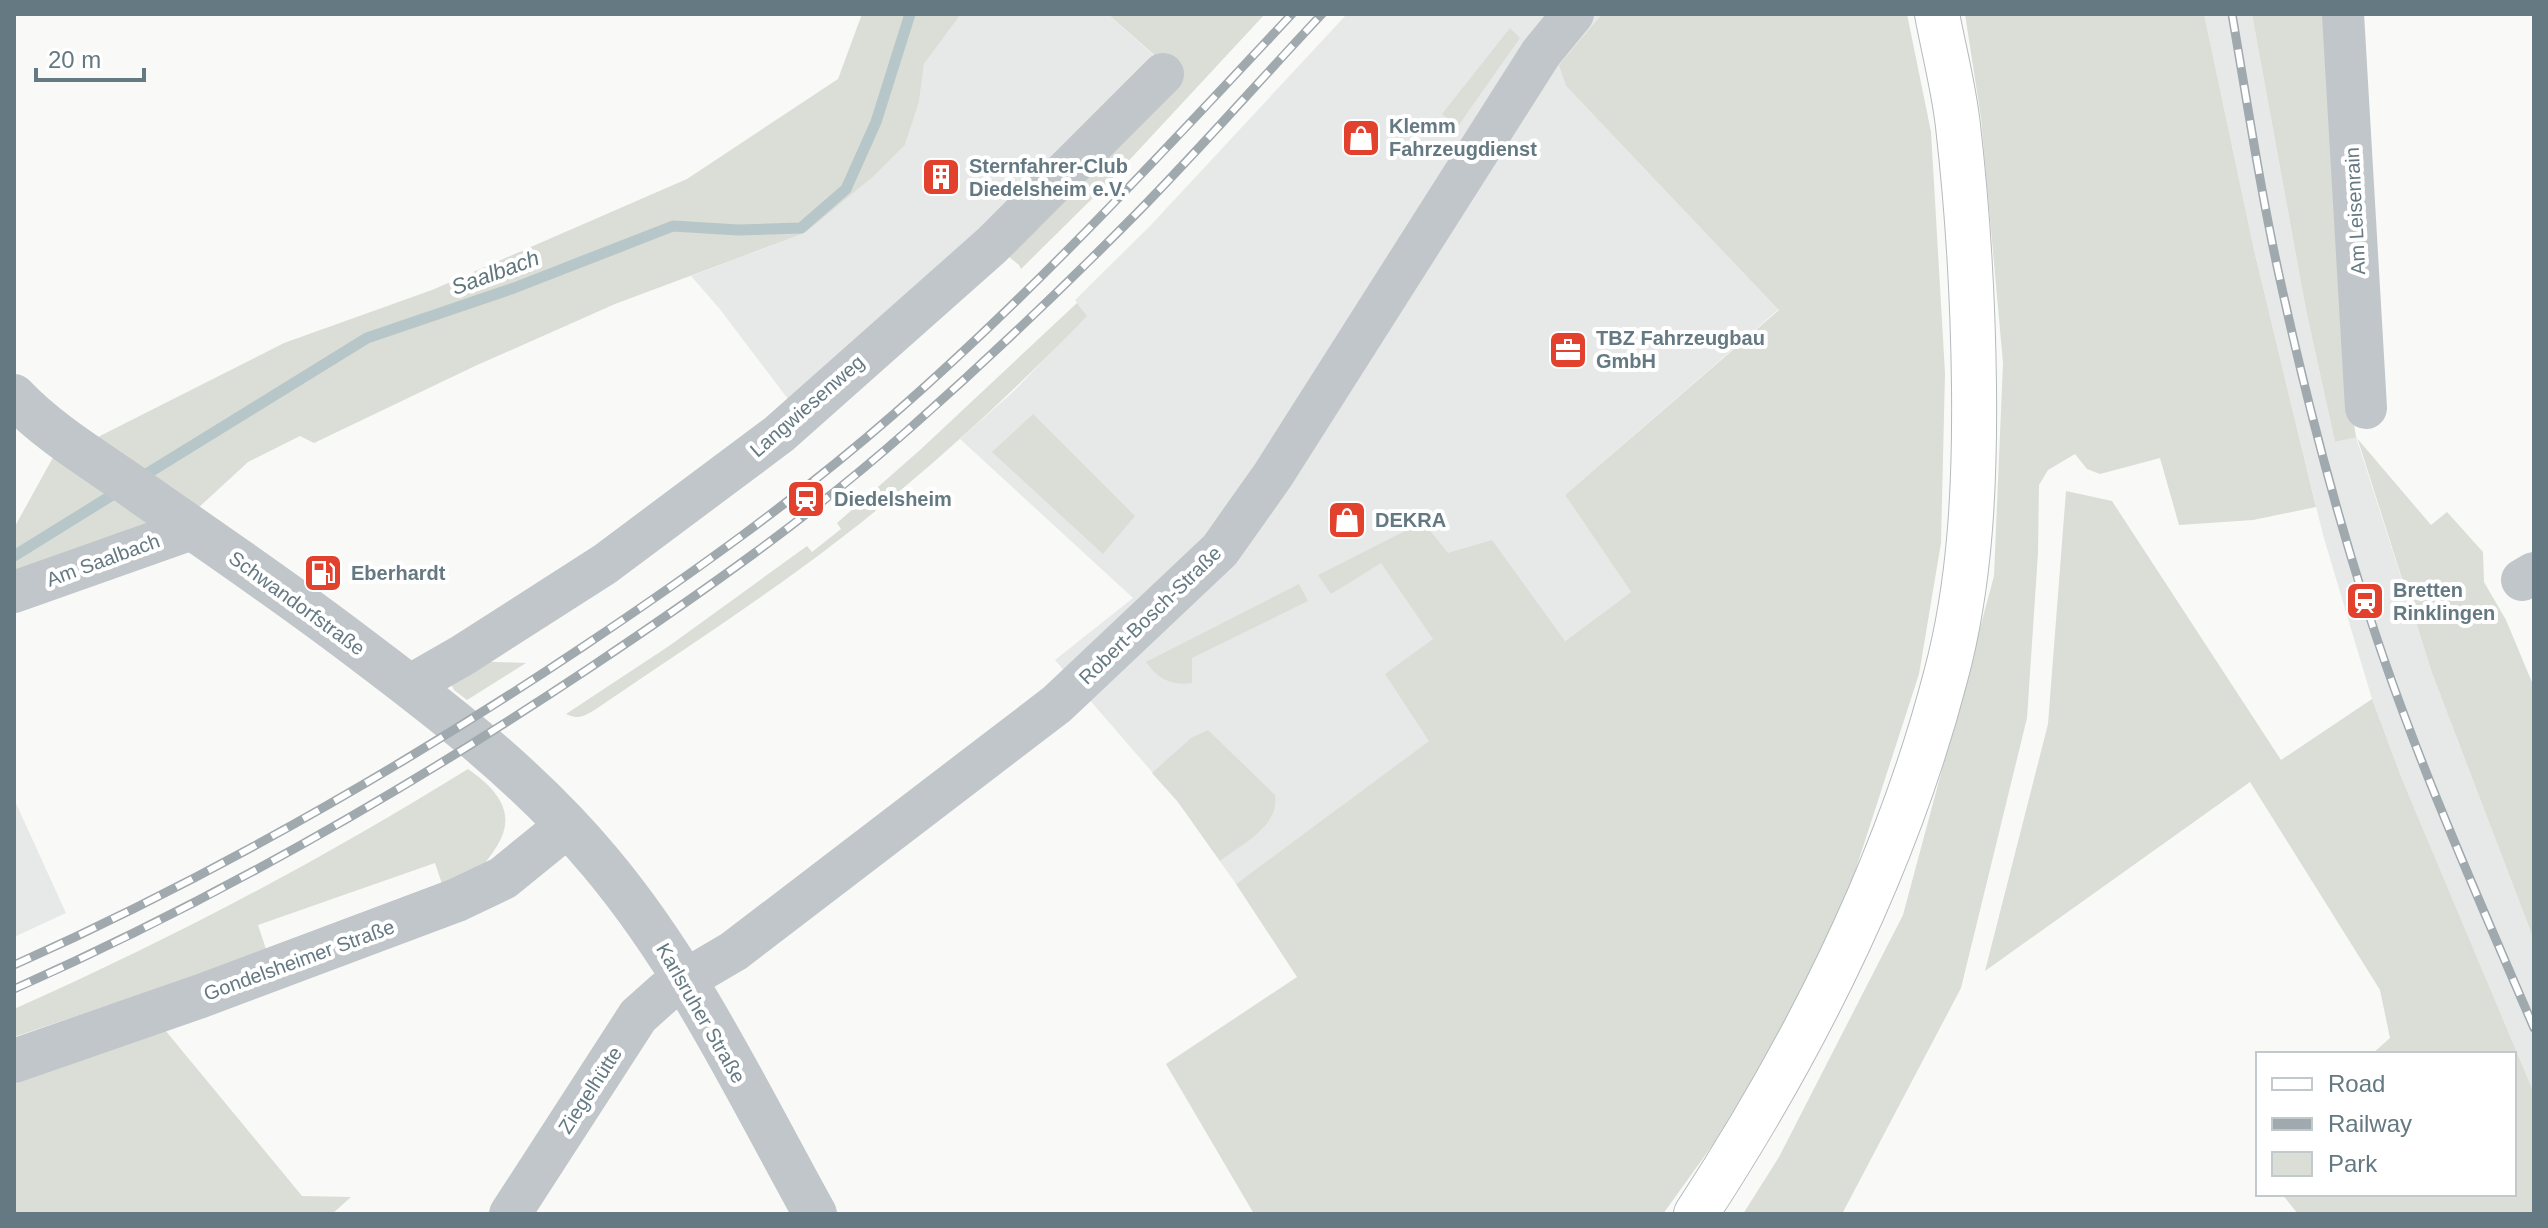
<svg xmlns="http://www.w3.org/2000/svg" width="2548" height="1228" viewBox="0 0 2548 1228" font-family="Arial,sans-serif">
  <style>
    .built { fill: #e7e9e8 }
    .green { fill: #daded6 }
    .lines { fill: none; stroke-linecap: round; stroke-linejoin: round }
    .stream { stroke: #b7c6c8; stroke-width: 11 }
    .primary-casing { stroke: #b4babd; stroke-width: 46 }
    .minor { stroke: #c0c6c9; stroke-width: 42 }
    .tertiary { stroke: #c0c6c9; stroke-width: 44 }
    .primary { stroke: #fff; stroke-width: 44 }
    .rail-casing { stroke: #9fa9ae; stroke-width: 9 }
    .rail { stroke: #fff; stroke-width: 6; stroke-dasharray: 18; stroke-linecap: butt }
    .labels { text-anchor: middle; stroke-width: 8; stroke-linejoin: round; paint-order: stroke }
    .poi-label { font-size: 20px; font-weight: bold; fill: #647982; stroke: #fff; text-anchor: start }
    .street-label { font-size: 20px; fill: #647982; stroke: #fff }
    .water-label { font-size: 22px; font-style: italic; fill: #5f777c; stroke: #fff }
  </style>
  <rect width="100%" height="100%" fill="#f9f9f7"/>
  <path class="built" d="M961 14H1108L1162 63 791 403 719 308 691 276 805 233 874 176 905 145 919 102 924 64Z
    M1347 14H1602L1560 65 1566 86 1779 309 1565 495 1631 592 1236 884 1178 802 1055 660 1133 598 960 439 1014 391 1086 316 1075 300 1150 226Z
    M2204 14H2252L2306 310 2335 442 2356 437 2432 673 2534 940V1093L2402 779 2372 699 2323 535 2254 250Z
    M14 799 66 913 14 937Z"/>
  <path class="green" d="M862 14H961L924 64 919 102 905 145 874 176 805 233 615 304 475 366 314 443 300 436 248 462 197 509 92 440 284 343 432 290 687 179 838 79Z
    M1108 14H1265L1109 182 1021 269 1019 265 985 237 1162 62Z
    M1602 14H1907L1931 132 1945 373 1941 543 1919 674 1851 884 1802 998 1714 1143 1663 1214H1254L1166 1064 1297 977 1236 884 1429 741 1385 674 1433 639 1381 563 1331 594 1318 575 1423 522 1448 553 1492 540 1565 641 1631 592 1565 495 1779 310 1566 86 1559 65Z
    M1965 14H2204L2254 250 2316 507 2253 520 2179 525 2160 458 2100 474 2087 469 2075 454 2048 470 2039 485 2038 553 2027 718 1961 988 1842 1214H1743L1779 1157 1903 915 1994 576 2003 363 1981 118Z
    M2252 14H2329L2341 336 2356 437 2431 525 2447 512 2483 552 2484 582 2506 620 2534 687V940L2432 673 2357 437 2335 442 2306 310Z
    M1510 28 1520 38 1458 126 1442 114Z
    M1077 303 1087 316C998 408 903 494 800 569 734 617 666 661 599 707 588 714 580 721 566 714L669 646 807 546 812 552 841 529 837 523 920 450Z
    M1033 414 1135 516 1103 554 992 452Z
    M56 452 162 522 14 573V528Z
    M2066 491 2112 501 2281 760 2372 699 2402 779 2534 1093V1214H2298L2282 1194H2514V1054H2372L2390 1038 2380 990 2250 782 1985 971 2048 724Z
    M1299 584 1308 601 1192 658V683C1171 686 1158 679 1146 662Z
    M469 661 526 663 467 700 454 690 451 684Z
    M1208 730 1275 795C1280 826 1241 845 1220 861L1178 802 1152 773 1191 738Z
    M468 769C496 789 518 812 497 846 490 857 482 868 472 875 464 881 453 885 444 890L435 863 258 925 267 952 14 1037V1009C170 940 323 859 468 769Z
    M165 1030 302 1196 351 1197 332 1214H14V1084Z"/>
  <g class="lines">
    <path class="stream" d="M140 478 367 338 514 288 673 226 738 230 801 228 846 189 876 122 910 14
      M14 556 122 489"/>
    <defs>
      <path id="primary" d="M1696 1214C1804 1049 1896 867 1946 675 1971 582 1975 482 1974 386 1973 299 1968 213 1958 126 1954 89 1944 51 1937 14"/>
    </defs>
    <use href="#primary" class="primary-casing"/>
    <path class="minor" d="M2343 14 2366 408
      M2522 580 2534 573
      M14 592 192 529
      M409 686 463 655 605 564 779 434 992 245 1163 74
      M510 1214 638 1016 666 991 734 951 1057 704 1220 550 1273 475 1541 53 1573 14"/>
    <path class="tertiary" d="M14 396C47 431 90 457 129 484 200 534 273 583 342 635 434 704 527 774 601 863 689 968 749 1095 815 1214
      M14 1061 201 996 457 900 503 878 567 826"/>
    <use href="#primary" class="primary"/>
    <defs>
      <path id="rail" d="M2232 14C2248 107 2262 201 2283 293 2306 397 2333 501 2365 602 2411 748 2474 888 2534 1028
        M14 965C213 876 403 767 584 646 690 575 797 499 894 414 1036 290 1163 152 1292 14
        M14 989C215 900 408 789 591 667 700 594 810 517 908 430 986 361 1063 288 1136 214 1200 149 1260 80 1322 14"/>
    </defs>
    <use href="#rail" class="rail-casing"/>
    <use href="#rail" class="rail"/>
  </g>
  <defs>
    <symbol id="shop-square" viewBox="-11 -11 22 22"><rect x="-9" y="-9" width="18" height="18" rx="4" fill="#e2412e" stroke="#fff"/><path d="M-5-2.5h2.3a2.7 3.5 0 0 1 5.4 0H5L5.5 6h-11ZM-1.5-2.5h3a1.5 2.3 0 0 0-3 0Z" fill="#fff"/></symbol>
    <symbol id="building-square" viewBox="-11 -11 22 22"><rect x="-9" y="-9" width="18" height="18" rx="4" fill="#e2412e" stroke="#fff"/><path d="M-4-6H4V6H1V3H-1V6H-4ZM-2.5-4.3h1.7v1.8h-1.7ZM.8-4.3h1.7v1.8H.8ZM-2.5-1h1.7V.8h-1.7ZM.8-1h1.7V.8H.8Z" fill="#fff"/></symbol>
    <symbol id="office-square" viewBox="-11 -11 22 22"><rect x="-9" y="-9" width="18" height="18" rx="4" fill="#e2412e" stroke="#fff"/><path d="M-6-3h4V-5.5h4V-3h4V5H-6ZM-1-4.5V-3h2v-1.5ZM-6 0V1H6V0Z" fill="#fff"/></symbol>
    <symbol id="station-square" viewBox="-11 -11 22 22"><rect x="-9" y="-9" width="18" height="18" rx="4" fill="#e2412e" stroke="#fff"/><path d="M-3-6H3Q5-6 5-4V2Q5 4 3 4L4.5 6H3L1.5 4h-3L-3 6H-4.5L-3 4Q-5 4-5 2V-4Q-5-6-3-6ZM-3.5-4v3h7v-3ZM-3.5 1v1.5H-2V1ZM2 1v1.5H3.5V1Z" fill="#fff"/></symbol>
    <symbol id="fuel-square" viewBox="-11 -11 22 22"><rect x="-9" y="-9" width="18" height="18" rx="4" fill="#e2412e" stroke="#fff"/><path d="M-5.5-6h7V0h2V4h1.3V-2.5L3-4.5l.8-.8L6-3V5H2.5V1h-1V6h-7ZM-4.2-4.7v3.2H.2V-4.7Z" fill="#fff"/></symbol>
  </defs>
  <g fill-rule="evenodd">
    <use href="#shop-square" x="1339" y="116" width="44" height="44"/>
    <use href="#building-square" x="919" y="155" width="44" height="44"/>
    <use href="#office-square" x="1546" y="328" width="44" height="44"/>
    <use href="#station-square" x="784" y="477" width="44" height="44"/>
    <use href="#shop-square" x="1325" y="498" width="44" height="44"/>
    <use href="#fuel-square" x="301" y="551" width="44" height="44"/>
    <use href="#station-square" x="2343" y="579" width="44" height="44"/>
  </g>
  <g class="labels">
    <g class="poi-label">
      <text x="1389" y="133">Klemm<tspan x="1389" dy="23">Fahrzeugdienst</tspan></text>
      <text x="969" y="173">Sternfahrer-Club<tspan x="969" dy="23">Diedelsheim e.V.</tspan></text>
      <text x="1596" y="345">TBZ Fahrzeugbau<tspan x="1596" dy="23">GmbH</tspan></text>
      <text x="834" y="506">Diedelsheim</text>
      <text x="1375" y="527">DEKRA</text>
      <text x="351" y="580">Eberhardt</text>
      <text x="2393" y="597">Bretten<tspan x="2393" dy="23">Rinklingen</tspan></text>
    </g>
    <g class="street-label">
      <text transform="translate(2355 211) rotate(-93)" y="7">Am Leisenrain</text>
      <text transform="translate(807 406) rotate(-41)" y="7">Langwiesenweg</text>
      <text transform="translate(103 560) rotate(-20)" y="7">Am Saalbach</text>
      <text transform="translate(297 603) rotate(36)" y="7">Schwandorfstraße</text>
      <text transform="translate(1150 615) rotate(-44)" y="7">Robert-Bosch-Straße</text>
      <text transform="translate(299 960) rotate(-20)" y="7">Gondelsheimer Straße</text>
      <text transform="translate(701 1013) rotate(60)" y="7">Karlsruher Straße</text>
      <text transform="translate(590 1090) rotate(-57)" y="7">Ziegelhütte</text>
    </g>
    <g class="water-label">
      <text transform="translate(495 272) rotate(-20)" y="8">Saalbach</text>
    </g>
  </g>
  <rect width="2548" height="1228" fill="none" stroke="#647982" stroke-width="32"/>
  <rect x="2256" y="1052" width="260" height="144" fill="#ffffff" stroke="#c1c9cd" stroke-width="2"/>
  <rect x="2272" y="1078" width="40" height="12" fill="#ffffff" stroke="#c1c9cd" stroke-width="2"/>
  <text x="2328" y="1092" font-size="24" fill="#647982">Road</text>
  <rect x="2272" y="1118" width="40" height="12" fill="#9fa9ae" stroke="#c1c9cd" stroke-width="2"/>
  <text x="2328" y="1132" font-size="24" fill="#647982">Railway</text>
  <rect x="2272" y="1152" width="40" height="24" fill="#daded6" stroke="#c1c9cd" stroke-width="2"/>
  <text x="2328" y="1172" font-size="24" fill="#647982">Park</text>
  <path d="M36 68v12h108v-12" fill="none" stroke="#647982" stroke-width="4"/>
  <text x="48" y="68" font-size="24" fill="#647982" stroke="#ffffff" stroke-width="6" paint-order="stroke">20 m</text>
</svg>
